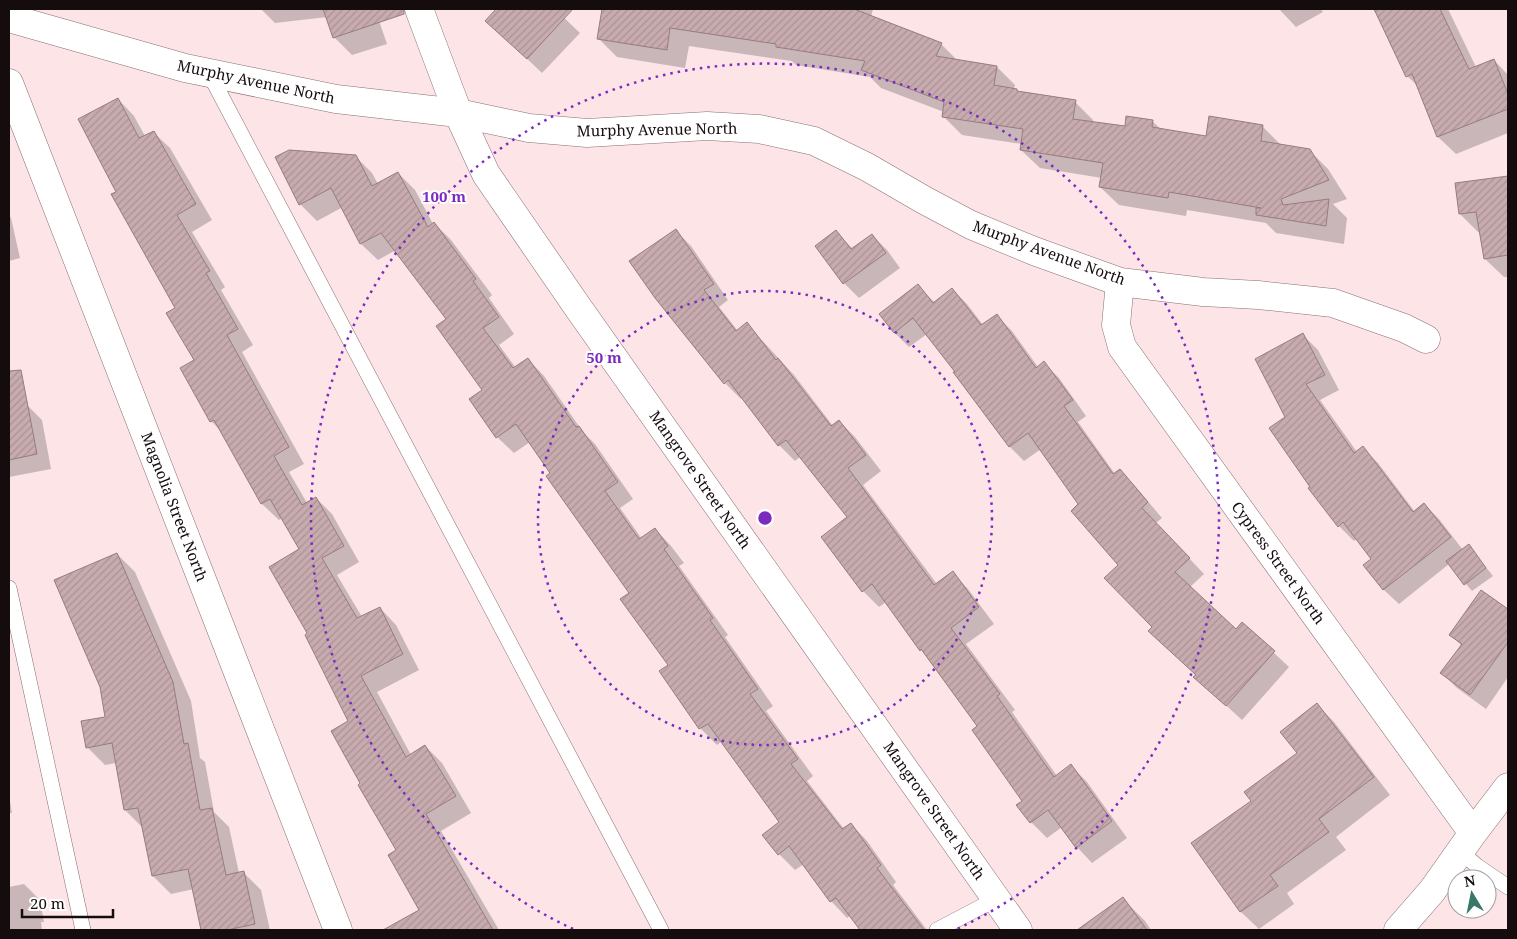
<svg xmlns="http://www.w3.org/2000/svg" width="1517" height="939" viewBox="0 0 1517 939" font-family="'Noto Serif',serif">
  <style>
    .shadow { fill: #0003 }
    .building { fill: url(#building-hatch); stroke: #977c7f }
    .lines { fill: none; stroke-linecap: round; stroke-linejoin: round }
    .service-casing { stroke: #896f73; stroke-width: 16 }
    .minor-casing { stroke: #896f73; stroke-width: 29 }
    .service { stroke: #fff; stroke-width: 15 }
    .minor { stroke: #fff; stroke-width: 28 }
    .ring { fill: none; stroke: #7b2cbf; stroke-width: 2.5; stroke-dasharray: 2.5 5 }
    .labels { text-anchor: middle; stroke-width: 4; stroke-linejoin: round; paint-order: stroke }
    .street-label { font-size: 15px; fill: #150c0d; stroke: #fff }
    .centre { fill: #7b2cbf; stroke: #fff; stroke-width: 2.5 }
    .ring-label { font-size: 15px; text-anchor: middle; font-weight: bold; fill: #7b2cbf; stroke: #fff; stroke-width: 4; stroke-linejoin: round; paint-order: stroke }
  </style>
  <defs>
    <pattern id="building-hatch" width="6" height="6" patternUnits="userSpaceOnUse" patternTransform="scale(1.25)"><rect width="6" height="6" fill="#c7abaf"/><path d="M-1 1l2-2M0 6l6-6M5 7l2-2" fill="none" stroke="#aa9295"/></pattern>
  </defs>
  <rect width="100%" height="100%" fill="#fce4e7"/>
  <path class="shadow" d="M261 9H375L387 44 352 55 334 37 327 17 275 23Z
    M498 9H555L580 33 542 73 487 21Z
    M603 9H873L871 17 941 44 958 61 997 67 1015 85 1014 89 1020 93 1075 102 1093 120V123L1126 127 1152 121 1162 130 1207 138 1210 118 1263 127 1282 146 1309 150 1328 169 1347 199 1333 204 1347 218 1344 244 1276 233 1266 223 1187 210 1186 216 1119 205 1100 187 1102 178 1040 168 1021 150 1022 144 962 135 944 117V112L881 88 870 77 796 65 792 61 689 46 685 68 617 57 598 38Z
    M1279 9H1321L1323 12 1296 27Z
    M1373 9H1448L1476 67 1494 60 1508 75V133L1456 154 1438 137 1419 87 1407 76 1380 20Z
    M118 99 134 116 145 136 153 132 170 148 212 220 192 232 225 287 221 290 253 345 242 352 304 464 289 472 307 503 316 498 332 514 359 562 337 575 362 617 380 608 396 625 419 670 377 692 411 755 425 746 442 763 471 813 441 831 499 930H416L409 917 420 911 398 851 362 784 350 722 309 634 300 550 282 518 279 520 262 504 222 432 211 421 196 361 177 308 117 192Z
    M355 156 372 173 378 184 398 173 415 190 433 224 434 223 451 240 492 295 489 298 514 334 499 345 516 368 528 359 544 376 583 432 595 444 633 499 620 508 642 539 655 529 671 546 684 563 679 566 728 635 725 637 773 706 766 711 813 776 807 781 844 829 851 824 867 841 896 882 893 885 927 930H862L851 915 847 918 831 901 804 864 795 870 779 854 781 822 722 741 717 745 700 728 661 671 669 666 631 593 552 473 530 442 514 453 497 437 484 390 447 319 396 250 378 260 361 244 343 207 317 221 300 204Z
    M1508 177V277H1504L1485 259 1481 232H1478L1460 214 1456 184Z
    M9 215 11 218 20 258 9 261Z
    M675 230 691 246 728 300 719 307 738 331 747 324 794 375 833 426 839 421 855 437 881 471 863 485 937 584 953 573 968 589 994 624 966 644 1015 710 1012 712 1057 776 1071 766 1087 782 1127 838 1092 863 1077 847 1062 827 1047 838 1031 822 1018 805 1024 801 979 727 886 602 879 607 863 591 849 518 801 456 795 461 779 445 742 397 741 399 725 383Z
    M836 232 853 249 872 235 887 250 900 268 859 298 844 283Z
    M918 286 935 303 952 289 967 304 983 325 997 316 1012 331 1038 367 1044 363 1059 378 1086 416 1078 422 1115 474 1119 470 1134 485 1162 518 1156 523 1204 574 1190 587 1236 631 1243 624 1289 667 1242 720 1195 677 1197 675 1153 627 1120 565 1080 504 1041 449 1024 461 1010 447 956 372 927 334 909 347 894 332Z
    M1303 335 1318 350 1339 390 1320 400 1357 452 1363 448 1378 463 1415 512 1424 504 1439 519 1463 550 1469 546 1493 576 1472 591 1449 564 1399 604 1384 590 1365 565 1372 559 1357 538 1354 541 1339 526 1311 487 1286 417Z
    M27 405 42 420 51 469 9 477V408Z
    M117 554 135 572 191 701 200 758 205 762 214 812 229 827 239 873 243 872 261 890 270 930H204L194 889 171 894 153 876 143 828 125 810 116 763 105 765 87 747 107 718Z
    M1481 592 1508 611V677L1486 709 1457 688 1442 673 1462 646 1450 635Z
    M1317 705 1334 722 1390 795 1336 837 1346 850 1287 893 1294 904 1259 929 1241 912 1193 843 1252 802 1298 754Z
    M9 796 12 813H9Z
    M24 884 40 900 44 922H41L42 930H9V887Z
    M1123 899 1145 921 1151 930H1081Z"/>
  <path class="building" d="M323 9H404V14L333 38Z
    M496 9H573L527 59 485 21Z
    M602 9H854L942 43 936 56 997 66 994 85 1017 89V91L1076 100 1073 119 1125 126 1126 116 1153 120 1152 127 1206 136 1209 116 1263 125 1261 141 1310 149 1329 180 1281 199 1283 205 1329 199 1326 226 1256 215V208H1261L1169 192 1168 198 1099 187 1103 163 1020 150 1023 129 942 117 944 102 861 70 865 61 776 47V44L670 28 667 50 597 39Z
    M1374 9H1440L1469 69 1494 59 1508 94V109L1437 137 1412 74 1406 77Z
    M118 98 139 138 154 131 196 204 177 215 210 271 206 273 238 329 227 335 289 447 274 456 302 505 316 497 344 546 322 558 357 618 380 607 403 654 361 676 406 757 425 745 456 796 426 814 493 930H383L419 910 388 855 396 850 358 785 360 783 331 731 348 721 305 635 307 633 269 567 299 549 270 499 261 504 214 420 210 422 180 368 194 360 166 313 175 308 111 194 116 192 78 119Z
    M289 150 356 155 372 186 398 172 428 227 434 222 476 279 473 281 499 317 483 328 513 368 528 358 576 427 579 426 618 482 605 491 639 539 655 528 668 546 664 549 713 618 710 620 758 689 750 694 798 759 791 764 842 829 851 823 881 865 877 868 924 930H860L836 898 830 902 789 846 778 855 762 835 779 822 708 724 699 729 659 671 668 665 620 599 629 593 546 476 550 473 516 424 496 438 469 399 482 390 436 326 446 319 381 233 360 244 331 188 299 205 275 157Z
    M1508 176V255L1484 259 1476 212 1459 214 1455 183Z
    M676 229 714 284 704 290 736 331 747 322 776 360 778 358 831 426 839 420 866 455 848 468 934 585 953 571 979 607 951 628 1000 694 997 696 1054 777 1071 764 1112 821 1076 848 1048 810 1030 823 1016 805 1022 801 972 730 977 726 921 649 920 651 872 584 862 592 821 537 847 517 786 440 778 446 728 380 724 384 655 298 629 261Z
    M836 230 851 249 872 234 886 253 843 284 815 246Z
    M918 284 933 303 952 288 981 325 997 314 1036 368 1044 361 1073 400 1064 406 1113 474 1120 469 1148 502 1142 508 1190 558 1175 572 1236 629 1242 622 1275 651 1226 706 1193 677 1196 675 1148 631 1152 627 1104 578 1118 565 1071 511 1078 504 1028 433 1009 447 953 372H955L913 318 894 333 879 314Z
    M1303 333 1325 375 1306 384 1354 453 1363 446 1413 512 1424 503 1451 537 1383 590 1363 565 1371 559 1343 522 1338 527 1308 488 1310 487 1269 428 1285 417 1255 359Z
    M21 370 37 454 9 460V371Z
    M1469 544 1486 568 1464 585 1446 561Z
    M117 553 173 682 184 744 188 743 200 810 212 808 226 875 244 871 255 924 227 930H201L188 869 152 876 138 808 124 810 112 743 86 748 81 721 105 717 100 687 54 580Z
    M1481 590 1508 609V642L1470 695 1440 673 1462 644 1449 635Z
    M1317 703 1374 777 1319 819 1329 832 1270 875 1278 886 1240 912 1191 843 1251 801 1244 792 1297 753 1280 732Z
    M1123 897 1147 930H1077Z"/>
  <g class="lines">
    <defs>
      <path id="service" d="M209 73 661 930
        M9 588 83 930
        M1460 851 1477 866 1508 887
        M937 930 996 899"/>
      <path id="minor" d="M419 9 458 113 486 174 579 309 1018 930
        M9 18 185 68 336 99 458 113 529 128 587 133 707 126 759 129 814 141 867 167 924 200 971 225 1034 251 1120 282 1203 292 1258 295 1333 303 1404 328 1426 339
        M9 83 338 930
        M1120 282 1116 325 1122 347 1473 833
        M1398 930 1432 891 1473 833 1508 787"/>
    </defs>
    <use href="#service" class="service-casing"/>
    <use href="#minor" class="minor-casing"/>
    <use href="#service" class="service"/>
    <use href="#minor" class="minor"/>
  </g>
  <g class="ring">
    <circle cx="765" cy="518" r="227"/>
    <path d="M573 929A454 454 0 1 1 957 929"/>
  </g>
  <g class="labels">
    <g class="street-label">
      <text transform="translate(256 82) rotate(12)" y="5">Murphy Avenue North</text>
      <text transform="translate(657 130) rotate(-1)" y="5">Murphy Avenue North</text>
      <text transform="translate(1049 253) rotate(20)" y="5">Murphy Avenue North</text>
      <text transform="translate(700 480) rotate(55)" y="5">Mangrove Street North</text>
      <text transform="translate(174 507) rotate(69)" y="5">Magnolia Street North</text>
      <text transform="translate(1278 563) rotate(54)" y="5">Cypress Street North</text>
      <text transform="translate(934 811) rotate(55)" y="5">Mangrove Street North</text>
    </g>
  </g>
  <circle cx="765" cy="518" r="8" class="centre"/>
  <g class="ring-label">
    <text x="444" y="202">100 m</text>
    <text x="604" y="363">50 m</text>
  </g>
  <rect width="1517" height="939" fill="none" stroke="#150c0d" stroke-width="20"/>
  <g transform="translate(1472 894) rotate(350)"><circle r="24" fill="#ffffff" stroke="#a19e9e"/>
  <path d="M0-4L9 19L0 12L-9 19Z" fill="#387867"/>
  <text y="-8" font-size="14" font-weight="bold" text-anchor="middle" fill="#150c0d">N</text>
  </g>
  <path d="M22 909v8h91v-8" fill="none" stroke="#150c0d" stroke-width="2.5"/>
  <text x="30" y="909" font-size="15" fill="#150c0d" stroke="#ffffff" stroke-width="4" paint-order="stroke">20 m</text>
</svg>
